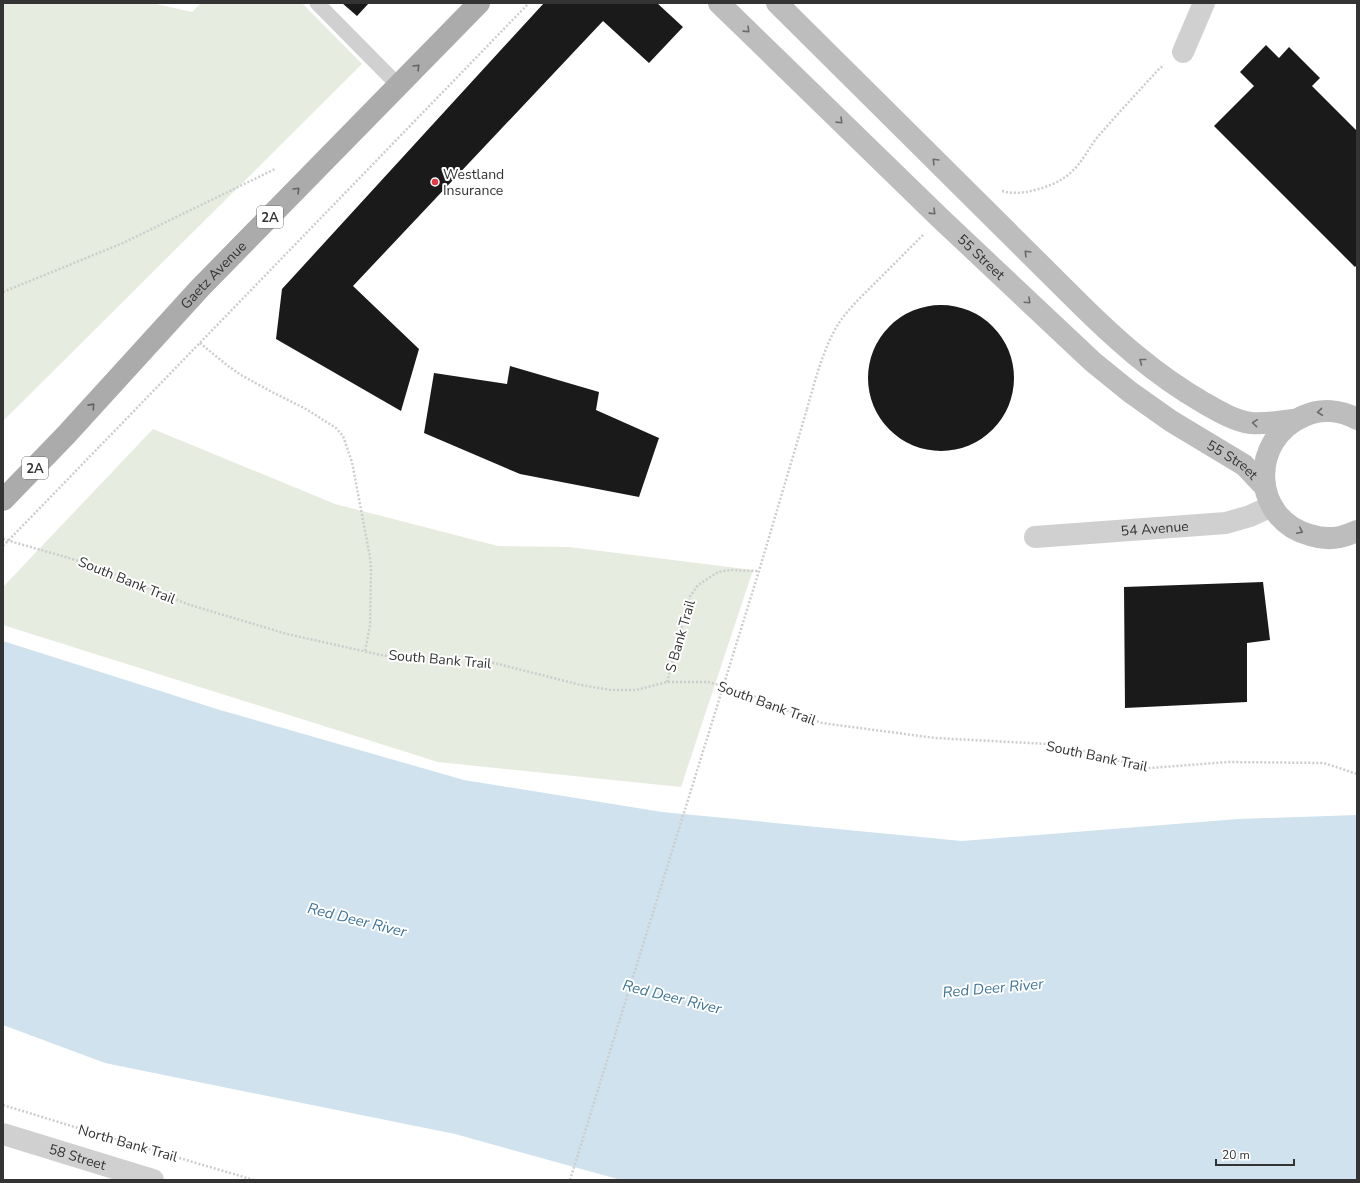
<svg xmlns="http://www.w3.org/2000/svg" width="1360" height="1183" viewBox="0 0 1360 1183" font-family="'Nunito Sans',sans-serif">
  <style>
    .green { fill: #e6ecdf }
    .water { fill: #cfe2ee }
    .building { fill: #1a1a1a }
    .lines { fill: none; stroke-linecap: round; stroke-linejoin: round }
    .path { stroke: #cdcdcd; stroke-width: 2.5; stroke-dasharray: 2 2; stroke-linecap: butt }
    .lane { stroke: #d0d0d0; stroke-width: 15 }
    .street { stroke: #d0d0d0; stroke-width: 22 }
    .secondary { stroke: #bdbdbd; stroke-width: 22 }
    .primary { stroke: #ababab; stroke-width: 22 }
    .path-bridge { stroke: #cdcdcd; stroke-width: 2.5; stroke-dasharray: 2 2; stroke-linecap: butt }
    .oneway { stroke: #6a6a6a }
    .oneway2 { stroke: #636363 }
    .poi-dot { fill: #e63946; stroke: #fff; stroke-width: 1.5 }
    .labels { text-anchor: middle; stroke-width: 4; stroke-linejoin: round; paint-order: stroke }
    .shield { fill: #fff; stroke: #707070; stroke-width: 1 }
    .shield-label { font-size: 13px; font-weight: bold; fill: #333 }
    .poi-label { font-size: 14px; fill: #333; stroke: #fff; text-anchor: start }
    .street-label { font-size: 14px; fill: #333; stroke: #fff }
    .water-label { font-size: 15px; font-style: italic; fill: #3f7597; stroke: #fff }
  </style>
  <rect width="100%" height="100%" fill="#fff"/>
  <path class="green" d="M3 3H152L192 12 201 3H302L362 64 3 421Z
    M153 429 335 504 498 546 569 547 753 570 681 787 438 762 3 625V587Z"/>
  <path class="water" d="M3 641 220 710 464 780 662 812 962 841 1238 819 1357 815V1180H621L455 1134 105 1063 3 1025Z"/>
  <path class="building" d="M342 3H369L357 16Z
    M544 3H657L683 27 649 63 603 21 353 286 419 349 401 411 276 339 282 289Z
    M1266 45 1279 58 1289 47 1320 78 1312 86 1357 131V265L1355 267 1214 126 1254 86 1240 72Z
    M868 378a73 73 0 1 1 146 0a73 73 0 1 1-146 0Z
    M510 366 599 392 596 410 659 438 639 497 520 474 424 433 434 373 507 384Z
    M1263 582 1270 640 1247 643V702L1125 708 1124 587Z"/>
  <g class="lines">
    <path class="path" d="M1002 191C1013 194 1024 193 1035 190 1058 184 1071 176 1084 157 1090 148 1095 139 1102 132 1120 111 1139 91 1158 70L1164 65
      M3 292 123 243 275 169
      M200 343 228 366 241 375 272 392 306 409 336 428 343 436 352 462 370 557 371 570 370 626 365 651
      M807 409C815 381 822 352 837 326 847 310 862 296 875 283 891 267 907 251 923 235
      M100 446 529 3
      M3 539 93 565 187 604 287 634 381 655 411 659 461 658 490 662 581 685 611 690H636L667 682H708L741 691 798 715 822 723 935 738 1048 744 1073 748 1141 767 1150 768 1228 762 1324 763 1357 774
      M667 682 689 598 698 585 718 572 730 570 759 571
      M3 1105 91 1132 254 1180"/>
    <path class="lane" d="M317 3 398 85"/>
    <g class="street">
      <path d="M1183 52 1204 3"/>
      <path id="s1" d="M1035 537 1226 523 1250 516 1272 506"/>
      <path id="s2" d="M3 1134 153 1180"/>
    </g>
    <g class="secondary">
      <path id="s3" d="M719 3 940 218 1093 362 1130 392 1171 421 1244 465 1264 486"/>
      <path d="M777 3 1074 298C1115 339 1154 374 1204 403 1218 411 1235 421 1251 423 1266 424 1280 422 1294 420"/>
      <path d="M1357 419C1341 410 1321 408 1304 416 1249 439 1251 519 1310 535 1319 538 1330 539 1340 537 1346 536 1352 533 1357 531"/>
    </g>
    <path class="primary" id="s4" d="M3 500 66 435 200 288 479 3"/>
    <path class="path-bridge" d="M3 546 100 446
      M570 1180 759 571 807 409"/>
  </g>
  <defs><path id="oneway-chevron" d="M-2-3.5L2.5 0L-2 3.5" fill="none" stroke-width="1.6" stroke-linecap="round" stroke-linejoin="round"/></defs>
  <g class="oneway">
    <use href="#oneway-chevron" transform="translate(747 30) rotate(44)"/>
    <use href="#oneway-chevron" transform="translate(840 121) rotate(44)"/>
    <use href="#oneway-chevron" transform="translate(935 161) rotate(-135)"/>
    <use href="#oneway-chevron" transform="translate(933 212) rotate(44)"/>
    <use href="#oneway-chevron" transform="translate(1027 253) rotate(-135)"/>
    <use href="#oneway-chevron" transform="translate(1028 301) rotate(43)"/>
    <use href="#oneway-chevron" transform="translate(1142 361) rotate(-142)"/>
    <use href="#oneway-chevron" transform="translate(1320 412) rotate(174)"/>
    <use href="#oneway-chevron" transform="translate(1255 423) rotate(-175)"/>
    <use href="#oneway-chevron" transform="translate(1300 531) rotate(26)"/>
  </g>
  <g class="oneway2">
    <use href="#oneway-chevron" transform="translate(417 67) rotate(-46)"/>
    <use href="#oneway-chevron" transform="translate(297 190) rotate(-45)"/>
    <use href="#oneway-chevron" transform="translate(92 406) rotate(-48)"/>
  </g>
  <circle class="poi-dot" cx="435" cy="182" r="4"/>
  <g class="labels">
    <g class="shield">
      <rect x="257" y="206" width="26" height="22" rx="3"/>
      <rect x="22" y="457" width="26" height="22" rx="3"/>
    </g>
    <g class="shield-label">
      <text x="270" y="222">2A</text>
      <text x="35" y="473">2A</text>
    </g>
    <g class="poi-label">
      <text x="443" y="179">Westland<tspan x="443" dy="16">Insurance</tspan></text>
    </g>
    <g class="street-label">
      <text dy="5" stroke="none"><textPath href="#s3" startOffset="365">55 Street</textPath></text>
      <text dy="5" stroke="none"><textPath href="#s4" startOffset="308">Gaetz Avenue</textPath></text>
      <text dy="5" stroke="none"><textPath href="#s3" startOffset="689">55 Street</textPath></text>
      <text dy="5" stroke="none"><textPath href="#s1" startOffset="120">54 Avenue</textPath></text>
      <text transform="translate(127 580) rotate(22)" y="5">South Bank Trail</text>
      <text transform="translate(680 636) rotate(-74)" y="5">S Bank Trail</text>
      <text transform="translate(440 659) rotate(5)" y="5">South Bank Trail</text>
      <text transform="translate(767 703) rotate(20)" y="5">South Bank Trail</text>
      <text transform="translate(1097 756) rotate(12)" y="5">South Bank Trail</text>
      <text transform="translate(128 1143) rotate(16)" y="5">North Bank Trail</text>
      <text dy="5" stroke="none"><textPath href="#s2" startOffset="78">58 Street</textPath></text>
    </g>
    <g class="water-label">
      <text transform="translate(357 920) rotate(14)" y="5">Red Deer River</text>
      <text transform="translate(993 988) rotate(-5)" y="5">Red Deer River</text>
      <text transform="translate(672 997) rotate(14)" y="5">Red Deer River</text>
    </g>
  </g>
  <rect width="1360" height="1183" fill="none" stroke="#333333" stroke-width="8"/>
  <path d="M1216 1159v6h78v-6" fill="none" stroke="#333333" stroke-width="2"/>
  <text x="1222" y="1159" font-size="12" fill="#333333" stroke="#ffffff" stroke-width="3" paint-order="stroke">20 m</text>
</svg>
